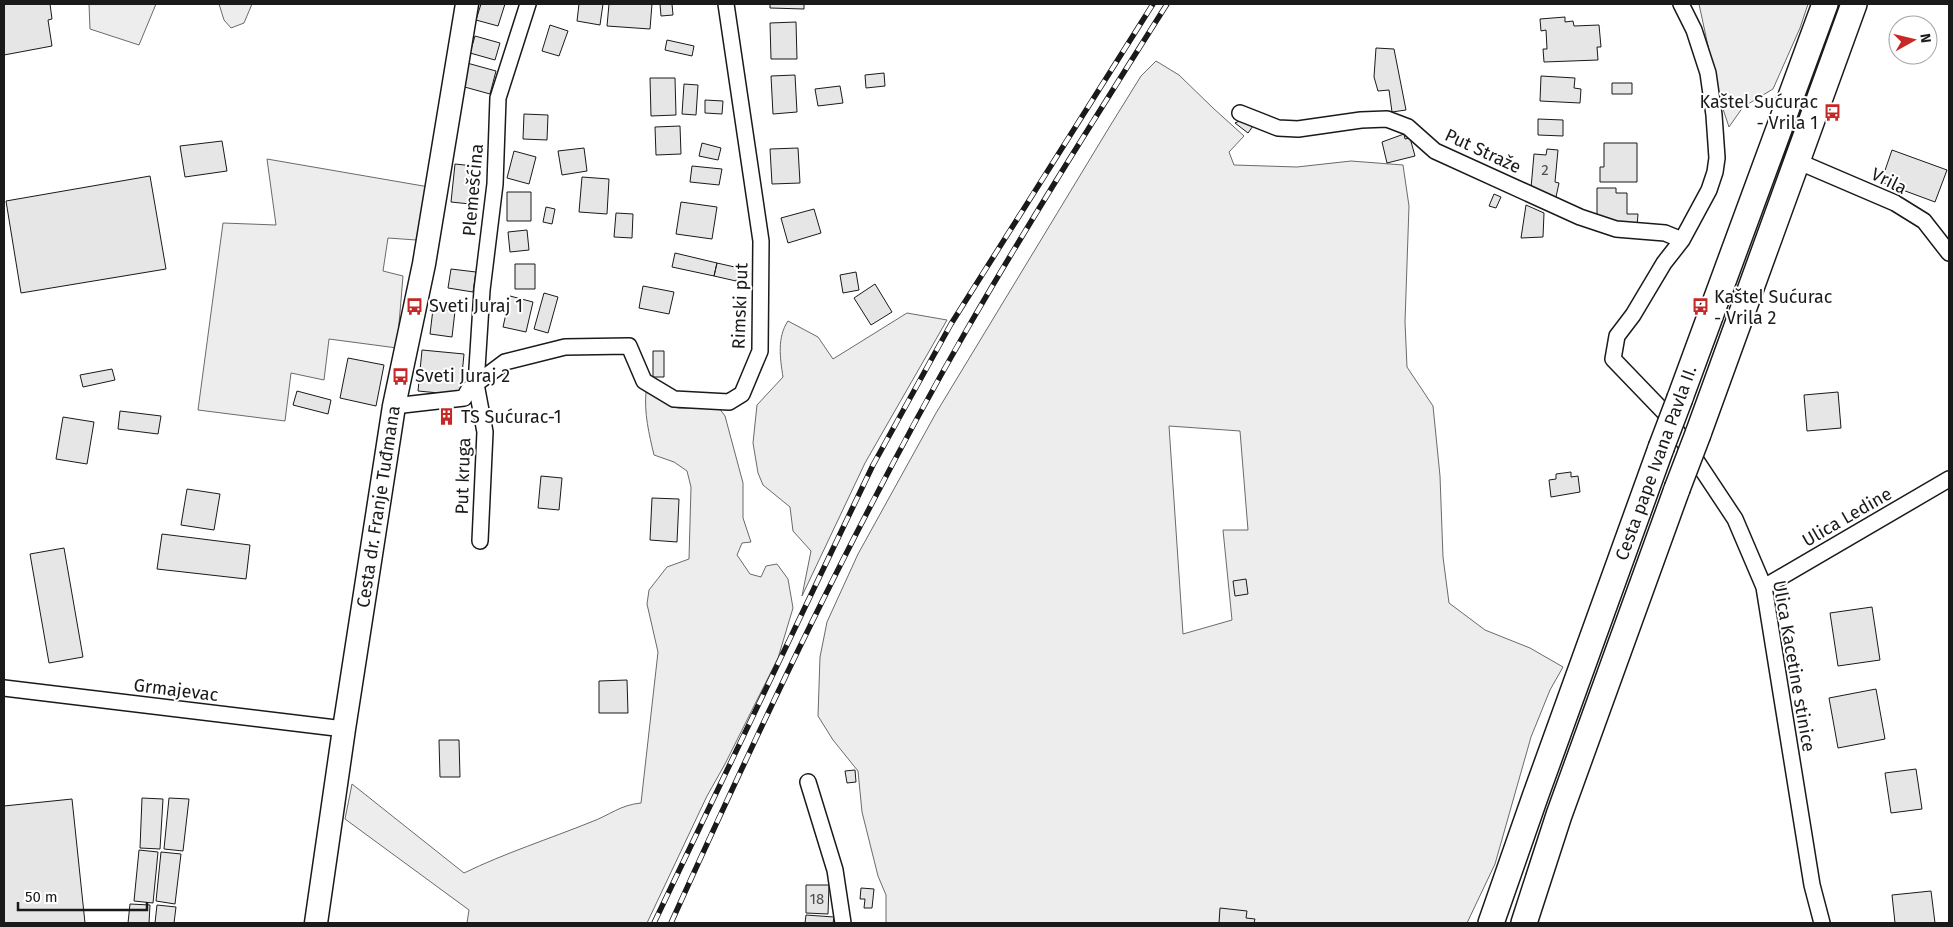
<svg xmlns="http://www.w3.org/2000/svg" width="1953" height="927" viewBox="0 0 1953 927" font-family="'Fira Sans',sans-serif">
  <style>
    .green { fill: #ededed; stroke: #6a6a6a; fill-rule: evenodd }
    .building { fill: #e6e6e6; stroke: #1a1a1a }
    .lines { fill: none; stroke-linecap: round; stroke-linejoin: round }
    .minor-casing { stroke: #1a1a1a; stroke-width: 18 }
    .secondary-casing { stroke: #1a1a1a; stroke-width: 25 }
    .primary-casing { stroke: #1a1a1a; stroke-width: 28 }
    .minor { stroke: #fff; stroke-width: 15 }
    .secondary { stroke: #fff; stroke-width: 22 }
    .primary { stroke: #fff; stroke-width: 25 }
    .rail-casing { stroke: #1a1a1a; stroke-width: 5.5 }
    .rail { stroke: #fff; stroke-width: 4; stroke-dasharray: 11; stroke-linecap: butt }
    .primary-bridge-casing { stroke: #1a1a1a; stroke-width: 28; stroke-linecap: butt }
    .primary-bridge { stroke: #fff; stroke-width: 25 }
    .labels { text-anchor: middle; stroke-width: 4; stroke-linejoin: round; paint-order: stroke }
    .number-label { font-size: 15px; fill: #4d4d4d }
    .poi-label { font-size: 18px; fill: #1a1a1a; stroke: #fff; text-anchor: start }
    .street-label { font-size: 18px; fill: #1a1a1a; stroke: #fff }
  </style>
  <rect width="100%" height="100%" fill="#fff"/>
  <path class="green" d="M89 4H156L139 45 90 29Z
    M219 4H252L244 23 231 28 224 20Z
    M1699 4H1808L1800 28 1773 89 1743 107 1729 127 1719 97Z
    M1156 61 1179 75 1213 108 1244 136 1229 152 1234 165 1297 167 1351 161 1403 165 1409 206 1405 322 1407 367 1433 406 1440 476 1443 557 1449 603 1485 630 1530 648 1563 667 1550 690 1531 737 1495 864 1467 923H886V895L878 876 862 812 858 771 833 740 818 716 820 657 827 622 858 554 936 413 1110 126 1141 76ZM1169 426 1240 431 1248 530H1223L1232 620 1183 634Z
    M267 159 429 187 416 240 388 238 383 271 403 276 397 348 329 339 324 380 291 373 285 421 198 410 223 223 276 225Z
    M907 313 947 320 865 463 802 596 811 551 793 531 790 507 763 485 758 473 753 443 757 405 783 377C780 358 777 337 788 321L818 337 833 359Z
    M646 392 678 408H719L725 416 743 483V518L751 542 742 543 737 555 750 574 761 577 766 566 777 564 788 579 793 608 778 658 725 764 707 796 647 923H467L469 910 345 819 352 784 464 873C505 853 549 839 591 822 610 815 620 805 641 803L658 652 647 604 649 590 667 567 689 559 691 487 687 471 674 462 654 455C649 434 644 413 646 392Z"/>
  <path class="building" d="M4 4H50L52 19 48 20 52 46 4 55Z
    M481 4H505L498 26 476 20Z
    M579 4H603L600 25 577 21Z
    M609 4H652L650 29 607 26Z
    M660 4H672L673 15 661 16Z
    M770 4H804V9L770 8Z
    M1565 17V22L1573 21 1574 26 1599 25 1601 47H1597L1598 60 1544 62 1543 49H1547L1546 30 1541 31 1540 19Z
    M796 22 797 59H771L770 23Z
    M550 25 568 31 559 56 542 51Z
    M475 36 500 43 495 60 470 53Z
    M667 40 694 46 692 56 665 50Z
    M1376 48 1394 49 1406 110 1392 112 1389 90 1378 91 1374 77Z
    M467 63 496 71 490 94 461 86Z
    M884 73 885 86 866 88 865 75Z
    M795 75 797 112 773 114 771 76Z
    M1541 76 1575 78 1574 88 1581 89 1580 103 1540 101Z
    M650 78H675L676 115 651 116Z
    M1612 83H1632V94H1612Z
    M684 84 698 85 696 115 682 114Z
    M840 86 843 103 818 106 815 89Z
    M705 100 723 101 722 114 705 113Z
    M524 114 548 115 547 140 523 139Z
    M1244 119 1253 126 1248 133 1235 123Z
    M1538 119 1563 120V136L1538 135Z
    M680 126 681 154 656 155 655 127Z
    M1404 134 1405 139 1410 138 1415 156 1387 163 1382 142Z
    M222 141 227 171 185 177 180 146Z
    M702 143 721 148 718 160 699 156Z
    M1604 143H1637V182H1600V167H1604Z
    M584 148 587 171 562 175 558 151Z
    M798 148 800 183 772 184 770 149Z
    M1547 149 1558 150 1555 182 1559 183 1556 197 1531 188 1534 154 1546 155Z
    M1892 150 1947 170 1935 202 1881 182Z
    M514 151 536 157 529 184 507 178Z
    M455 164 474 166 470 204 451 202Z
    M692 166 722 169 719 185 690 182Z
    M150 176 166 269 21 293 6 201Z
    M582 177 609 179 607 214 579 212Z
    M1597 188H1616V193H1627V214H1638L1637 226H1625L1597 217Z
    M507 192H531V221H507Z
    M1494 194 1501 197 1496 208 1489 206Z
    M681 202 717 207 712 239 676 234Z
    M1526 205 1544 213 1543 237 1521 238Z
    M546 207 555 209 552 224 543 222Z
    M814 209 821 233 788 243 781 218Z
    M616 213 633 214 632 238 614 237Z
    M527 230 529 250 510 252 508 232Z
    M675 253 717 263 714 276 672 267Z
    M717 263 739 268 736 281 714 276Z
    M515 264H535V289H515Z
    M451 269 476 272 473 292 448 288Z
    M856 272 859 290 843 293 840 275Z
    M875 284 892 312 871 325 854 298Z
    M643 286 674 292 669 314 639 308Z
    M544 293 558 297 548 333 534 329Z
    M510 296 533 302 526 332 503 327Z
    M433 309 455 311 452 337 430 334Z
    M422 350 464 354 460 395 418 391Z
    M653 351H664V377H653Z
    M348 358 384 365 376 406 340 398Z
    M112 369 115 380 83 387 80 375Z
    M297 391 331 400 328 414 293 405Z
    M1838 392 1841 428 1807 431 1804 395Z
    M120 411 161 416 158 434 118 429Z
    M445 411 452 414 449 423 442 420Z
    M63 417 94 422 87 464 56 459Z
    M1571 472V477L1578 476 1580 492 1551 497 1549 480 1556 479V474Z
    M541 476 562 478 559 510 538 508Z
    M187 489 220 494 214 530 181 525Z
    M652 498 679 499 677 542 650 540Z
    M162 534 250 545 246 579 157 569Z
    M64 548 83 657 49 663 30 554Z
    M1246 579 1248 594 1235 596 1233 581Z
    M1872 607 1880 660 1838 666 1830 613Z
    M627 680 628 713H599V681Z
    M1876 689 1885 739 1838 748 1829 698Z
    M439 740H459L460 777H440Z
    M1916 769 1922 809 1891 813 1885 773Z
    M855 770 856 782 847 783 845 771Z
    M142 798 163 799 160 849 140 848Z
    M169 798 189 799 183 851 164 849Z
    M72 799 85 923H4V806Z
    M139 850 158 852 153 903 134 901Z
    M161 852 181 854 175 904 156 901Z
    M806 885H829L828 914 806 913Z
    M861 888 874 889 872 908H864L865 899H860Z
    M1931 891 1935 923H1895L1892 895Z
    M130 904 150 905 149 923H128Z
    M157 905 176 907 174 923H155Z
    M1220 908 1247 911 1246 918 1255 919 1254 923H1219Z
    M806 915 834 917 833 923H805Z"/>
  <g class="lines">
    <defs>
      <path id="minor" d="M1681 4 1694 30 1708 73 1714 115 1717 158 1715 172 1709 190 1682 240 1664 263 1633 315 1617 336 1613 359 1664 412 1735 519 1764 587 1812 885 1822 923
        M1240 113 1278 128 1298 129 1361 120 1387 119 1408 127 1435 151 1580 217 1616 229 1665 233 1682 240
        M1797 161 1895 203 1924 221 1949 253
        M394 406 464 398 469 389 505 362 565 347 629 346 644 381 674 399 729 402 742 394 760 351 761 241 726 4
        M480 541 485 432 476 384 482 290 495 184 498 98 528 4
        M1764 587 1949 479
        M4 688 344 729
        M808 782 835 870 843 923"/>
      <g id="secondary">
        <path id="s1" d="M316 923 344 729 394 406 424 264 467 4"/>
      </g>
      <path id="primary" d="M1680 398 1825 4
        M1698 434 1854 4
        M1491 923 1535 797 1661 448
        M1524 923 1559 815 1677 489"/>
    </defs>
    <use href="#minor" class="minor-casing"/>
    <use href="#secondary" class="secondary-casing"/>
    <use href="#primary" class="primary-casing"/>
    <use href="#minor" class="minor"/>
    <use href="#secondary" class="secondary"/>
    <use href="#primary" class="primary"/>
    <defs>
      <path id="rail" d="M654 923 873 465 951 324 1153 4
        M671 923C762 722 856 522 966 331 1030 220 1099 112 1167 4"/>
    </defs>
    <use href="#rail" class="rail-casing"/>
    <use href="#rail" class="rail"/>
    <defs>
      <path id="primary-bridge" d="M1661 448 1680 398
        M1677 489 1698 434"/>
    </defs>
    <use href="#primary-bridge" class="primary-bridge-casing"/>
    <use href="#primary-bridge" class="primary-bridge"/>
  </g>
  <defs>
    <symbol id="bus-bare" viewBox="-9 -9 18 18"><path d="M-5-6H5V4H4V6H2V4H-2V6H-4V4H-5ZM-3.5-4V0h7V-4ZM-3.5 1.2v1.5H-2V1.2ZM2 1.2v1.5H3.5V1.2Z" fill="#c62828" stroke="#fff" stroke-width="2.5" paint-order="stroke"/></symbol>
    <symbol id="building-bare" viewBox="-9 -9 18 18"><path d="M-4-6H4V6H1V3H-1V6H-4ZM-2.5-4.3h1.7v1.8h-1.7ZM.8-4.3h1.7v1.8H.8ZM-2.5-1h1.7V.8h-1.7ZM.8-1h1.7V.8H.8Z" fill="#c62828" stroke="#fff" stroke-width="2.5" paint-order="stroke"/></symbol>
  </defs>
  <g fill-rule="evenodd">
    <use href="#bus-bare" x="1820" y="100" width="25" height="25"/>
    <use href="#bus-bare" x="402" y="294" width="25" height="25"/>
    <use href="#bus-bare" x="1688" y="294" width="25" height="25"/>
    <use href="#bus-bare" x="388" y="364" width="25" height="25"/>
    <use href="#building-bare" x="434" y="404" width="25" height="25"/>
  </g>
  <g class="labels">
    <g class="number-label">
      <text x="1545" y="175">2</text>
      <text x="817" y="904">18</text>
    </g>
    <g class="poi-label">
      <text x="1818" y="108" text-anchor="end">Kaštel Sućurac<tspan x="1818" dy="21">- Vrila 1</tspan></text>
      <text x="1714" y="303">Kaštel Sućurac<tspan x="1714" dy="21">- Vrila 2</tspan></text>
      <text x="429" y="312">Sveti Juraj 1</text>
      <text x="415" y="382">Sveti Juraj 2</text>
      <text x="461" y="423">TS Sućurac-1</text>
    </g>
    <g class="street-label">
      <text transform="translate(1483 151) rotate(25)" y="6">Put Straže</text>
      <text transform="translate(1889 181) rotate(26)" y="6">Vrila</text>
      <text transform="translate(473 190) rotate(-85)" y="6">Plemešćina</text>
      <text transform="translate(740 306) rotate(-88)" y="6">Rimski put</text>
      <text transform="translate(1656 463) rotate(-70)" y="6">Cesta pape Ivana Pavla II.</text>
      <text transform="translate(463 476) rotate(-88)" y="6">Put kruga</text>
      <text dy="6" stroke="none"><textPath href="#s1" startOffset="421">Cesta dr. Franje Tuđmana</textPath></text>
      <text transform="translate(1847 517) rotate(-30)" y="6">Ulica Ledine</text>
      <text transform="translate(1794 666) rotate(80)" y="6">Ulica Kacetine stinice</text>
      <text transform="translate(176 690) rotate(7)" y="6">Grmajevac</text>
    </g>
  </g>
  <rect width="1953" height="927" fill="none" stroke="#1a1a1a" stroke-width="10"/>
  <g transform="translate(1913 40) rotate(82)"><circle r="24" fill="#ffffff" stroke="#a3a3a3"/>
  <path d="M0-4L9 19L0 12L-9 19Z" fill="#c62828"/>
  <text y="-8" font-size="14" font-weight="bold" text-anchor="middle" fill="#1a1a1a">N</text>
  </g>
  <path d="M18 902v8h129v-8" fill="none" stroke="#1a1a1a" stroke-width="2.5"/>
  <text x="25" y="902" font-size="15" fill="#1a1a1a" stroke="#ffffff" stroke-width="4" paint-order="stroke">50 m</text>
</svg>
